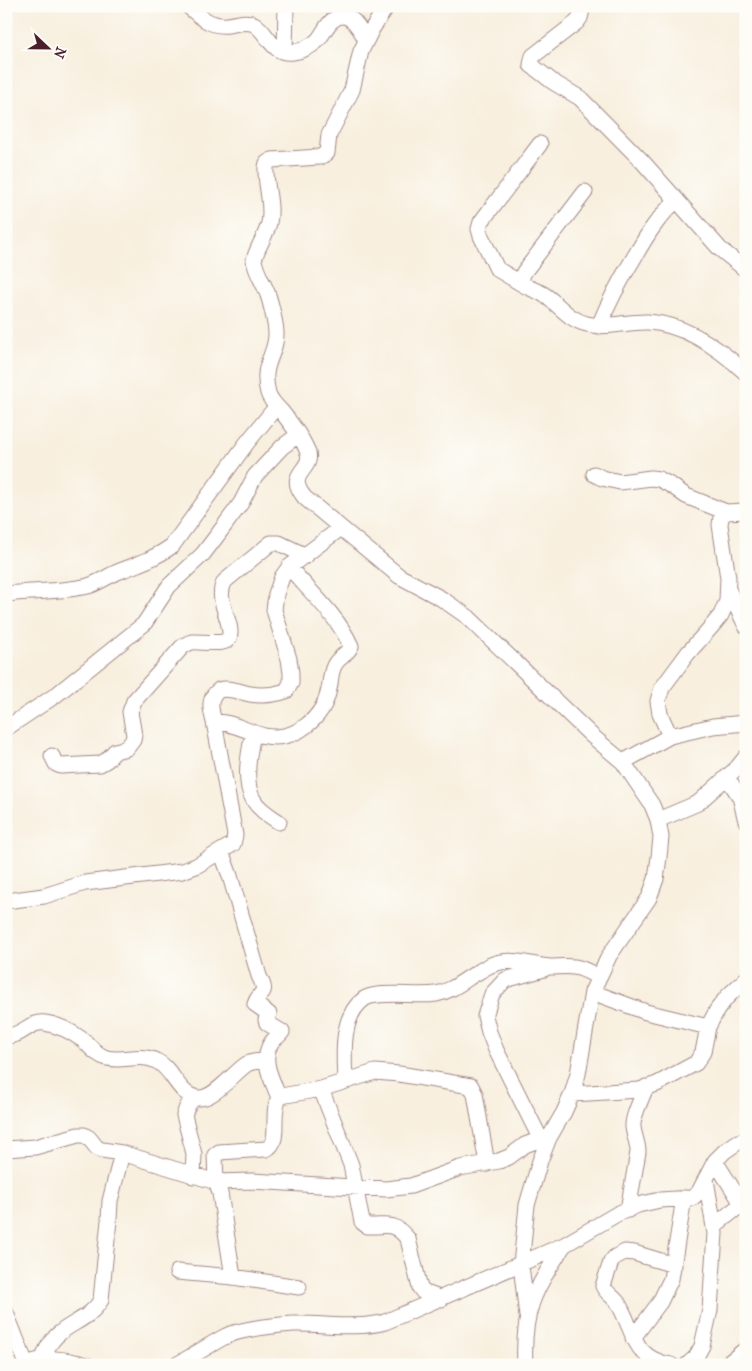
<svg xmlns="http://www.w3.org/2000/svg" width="752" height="1371" viewBox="0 0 752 1371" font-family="'IM FELL French Canon',serif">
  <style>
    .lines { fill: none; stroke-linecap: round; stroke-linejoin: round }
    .minor-casing { stroke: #a18784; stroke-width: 17 }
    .minor { stroke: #fff; stroke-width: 15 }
  </style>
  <rect width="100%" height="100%" fill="#fdfcf7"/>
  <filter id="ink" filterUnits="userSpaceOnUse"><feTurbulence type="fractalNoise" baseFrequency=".02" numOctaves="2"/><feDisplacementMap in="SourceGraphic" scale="10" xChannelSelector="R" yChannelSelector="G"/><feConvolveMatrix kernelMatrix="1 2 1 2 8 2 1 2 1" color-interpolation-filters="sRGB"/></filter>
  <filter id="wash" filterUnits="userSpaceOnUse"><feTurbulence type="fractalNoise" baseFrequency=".0096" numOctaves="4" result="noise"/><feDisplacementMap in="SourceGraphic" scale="20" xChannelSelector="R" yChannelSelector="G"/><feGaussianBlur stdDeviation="1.12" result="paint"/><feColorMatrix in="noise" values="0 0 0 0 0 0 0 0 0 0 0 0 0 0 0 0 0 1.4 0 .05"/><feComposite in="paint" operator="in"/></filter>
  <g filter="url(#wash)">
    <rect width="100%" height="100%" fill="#f8efde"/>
  </g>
  <g filter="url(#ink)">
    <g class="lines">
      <defs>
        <path id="minor" d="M188 6C200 17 211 27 228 25 237 24 245 20 254 24 269 33 271 55 293 52 301 51 310 47 317 41 323 35 326 25 333 20 349 7 360 29 366 40
          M387 6 372 29 361 51 352 90 329 135 327 153 320 157 272 160 267 163 266 167C265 185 273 204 269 223 266 236 257 247 254 260 256 273 264 283 268 295 271 304 276 325 276 333 277 355 260 363 268 393 270 400 276 406 281 411 290 422 304 440 308 453 313 471 284 473 305 498L399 576 442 599 468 617 592 736 623 762 652 805 658 820 661 837 659 857 656 879 649 898 609 956 592 992 578 1074 572 1094 564 1112 549 1138 540 1161 527 1205 521 1265 527 1316
          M583 6 580 18 577 22 533 56 531 65 553 82 580 98 642 161 720 249 746 270
          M285 52 286 6
          M585 192 524 272 522 277V284C528 288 536 290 543 294 558 303 568 320 587 324 607 329 628 321 648 322 684 324 720 349 746 373
          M522 284 497 269 481 236 479 229 481 222 540 144
          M599 326C609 301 621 279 635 256 647 235 658 217 677 200
          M594 474 602 478 620 482 651 478 659 479 672 486 686 496 726 512
          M728 589 746 626
          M6 594C33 591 61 592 88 586 99 583 109 575 120 571 140 563 154 559 172 546L246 444 276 407
          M214 722C211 710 207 699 219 690 229 687 240 692 250 694 262 696 274 695 286 691L291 683V673L289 659 274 610 276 594 282 577 289 567 341 528
          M8 727 56 695 144 624 169 586 203 554 219 533 241 503 255 476 282 447 298 435
          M253 734C249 752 243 782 253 799 258 809 270 816 279 822
          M670 736 660 714 658 701 662 688 688 653 712 626 721 615 727 601 728 578 720 525 721 517 726 512 746 511
          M52 756 56 764 61 766 100 764 107 760 115 751 127 748 133 740 134 735 130 712 134 701 182 647C185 645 188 643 192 642 200 641 226 646 229 638 235 624 213 599 225 581L271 543H279L306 556
          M623 762 670 736 713 726 746 723
          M727 777 740 797 746 821
          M658 820 698 803 737 768 746 757
          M221 851 230 876 259 976C269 996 260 989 255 1004L269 1014 266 1020 267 1023 282 1032C279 1037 274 1038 271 1043 260 1061 273 1081 279 1098
          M6 901 44 896 85 883 182 871 196 866 233 844 235 835 214 722C231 721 249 733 265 736 296 742 324 717 329 689 331 681 330 674 334 666 337 658 347 655 351 646 338 616 310 592 289 567
          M592 992 646 1012 708 1027
          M6 1036C24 1036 28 1021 45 1023 58 1025 72 1032 83 1040 91 1047 96 1055 107 1058 124 1062 139 1053 156 1061 173 1068 178 1096 198 1098 214 1100 234 1072 247 1064 253 1061 260 1061 266 1061
          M345 1081C344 1056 340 1016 364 999 377 990 418 997 436 994 453 991 465 979 480 971 486 967 494 963 501 962 517 959 535 966 551 967 558 967 566 966 574 967 583 968 591 973 598 977
          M321 1089 351 1165 362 1222 367 1226C388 1227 392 1220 408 1239L420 1288 423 1292 442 1299
          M572 1094 639 1090 657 1084 696 1063 703 1052 708 1027 717 1010 727 997 746 979
          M541 1140 496 1050 489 1032 485 1016 492 994 505 980 544 969
          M6 1149 35 1147 78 1135H84L89 1138 97 1148 102 1150 122 1153 216 1182 252 1181 386 1189 411 1186 460 1168 499 1161 509 1157 525 1145 533 1142 549 1138
          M715 1161 746 1210
          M193 1176 194 1154 184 1115 187 1107 194 1097
          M628 1210 638 1152C638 1143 634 1136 633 1127 632 1117 642 1098 646 1087
          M714 1226 742 1204
          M177 1272 233 1277 299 1287
          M233 1277 220 1193 216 1182 215 1155 219 1152 266 1149C283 1142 268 1109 281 1096L321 1089 375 1072 399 1074 471 1086 475 1094 487 1164
          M6 1313 26 1364
          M633 1338 660 1302 671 1279 684 1198
          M43 1359C54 1322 85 1327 101 1300L109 1220 110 1201 122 1153
          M24 1365C45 1355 65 1359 87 1365
          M176 1365C193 1356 209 1345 226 1336 241 1329 276 1325 293 1324 324 1323 354 1330 385 1322L564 1245 617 1214 638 1205 660 1200 692 1198 699 1192 715 1161 725 1151 738 1142 746 1140
          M525 1365C522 1309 535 1290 564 1245
          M671 1365C631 1358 635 1331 618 1303 614 1297 606 1293 603 1286L611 1262 615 1257 625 1252 634 1253 674 1265
          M687 1365 696 1357 702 1346 710 1310 715 1233 706 1180
          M726 1365 746 1349"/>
      </defs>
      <use href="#minor" class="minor-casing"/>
      <use href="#minor" class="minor"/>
    </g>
  </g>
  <rect width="752" height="1371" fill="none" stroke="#fdfcf7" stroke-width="25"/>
  <g transform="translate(48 48) rotate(112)" stroke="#fdfcf7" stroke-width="4" paint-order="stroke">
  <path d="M0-4L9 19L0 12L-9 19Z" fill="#4a1f2b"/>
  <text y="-8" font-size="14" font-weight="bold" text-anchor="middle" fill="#4a1f2b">N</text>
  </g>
</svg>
